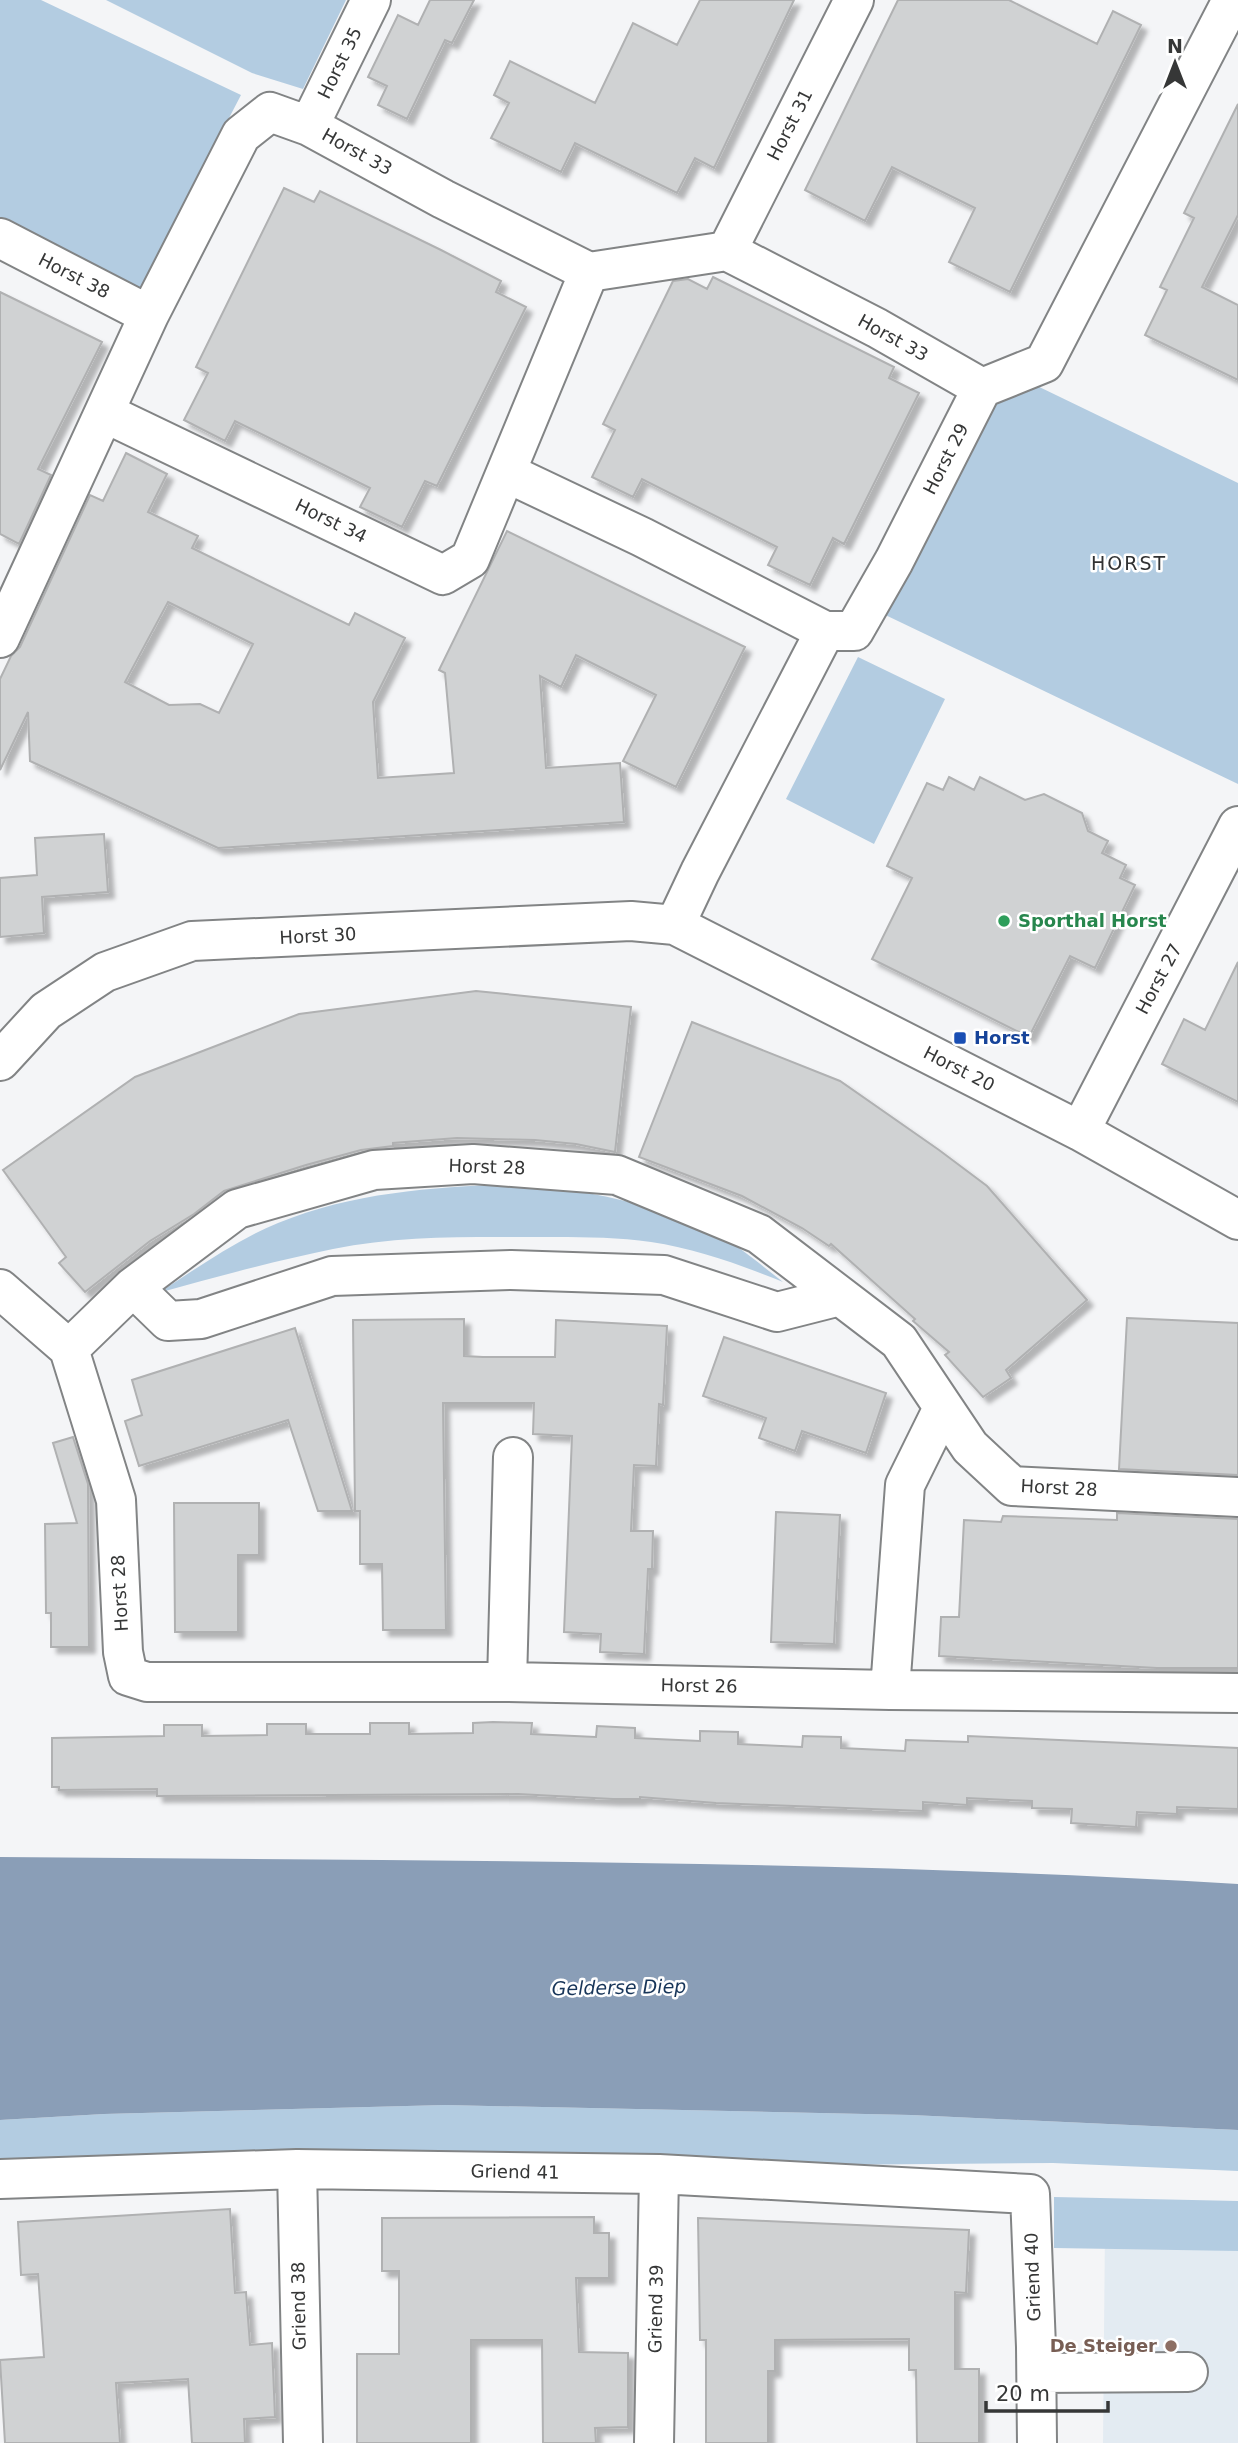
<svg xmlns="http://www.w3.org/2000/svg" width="1238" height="2443" viewBox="0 0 1238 2443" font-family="'DejaVu Sans',sans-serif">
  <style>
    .built { fill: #e3ebf2 }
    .green { fill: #b3cce1 }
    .water { fill: #8a9eb7 }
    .building { fill: #d0d2d3; stroke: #b0b1b2; stroke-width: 2; fill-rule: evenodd; filter: url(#shadow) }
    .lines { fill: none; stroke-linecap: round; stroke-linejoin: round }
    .minor-casing { stroke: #828485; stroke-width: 42 }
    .minor { stroke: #fff; stroke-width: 38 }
    .leisure-dot { fill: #2e9e5b; stroke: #fff; stroke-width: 2.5 }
    .transit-dot { fill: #1a4fb4; stroke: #fff; stroke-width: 2.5 }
    .education-dot { fill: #8d6e63; stroke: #fff; stroke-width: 2.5 }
    .labels { text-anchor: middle; stroke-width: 5; stroke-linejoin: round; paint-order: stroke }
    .street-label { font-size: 18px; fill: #363737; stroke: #fff }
    .leisure-label { font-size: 18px; font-weight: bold; fill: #27864d; stroke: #fff; text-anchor: start }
    .transit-label { font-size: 18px; font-weight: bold; fill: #164399; stroke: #fff; text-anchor: start }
    .education-label { font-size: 18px; font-weight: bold; fill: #785e54; stroke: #fff; text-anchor: end }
    .neighbourhood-label { font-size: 19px; letter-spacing: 2px; fill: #313233; stroke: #fff }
    .water-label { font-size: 19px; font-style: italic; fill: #173559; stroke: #fff }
  </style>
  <defs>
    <filter id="shadow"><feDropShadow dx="6" dy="6" stdDeviation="2" flood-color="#0004"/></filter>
  </defs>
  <rect width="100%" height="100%" fill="#f4f5f7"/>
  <path class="built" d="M1105 2225 1238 2227V2443H1103Z"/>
  <path class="green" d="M0 0H41L241 95 139 291 0 220Z
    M106 0H346L303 89 252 73Z
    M1029 382 1238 483V784L877 611 988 408Z
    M858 657 945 699 874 844 786 799Z
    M514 1184C584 1190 655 1202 718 1235 741 1247 762 1266 783 1282 741 1265 697 1249 651 1242 609 1236 566 1237 524 1237 460 1237 396 1236 333 1249 274 1261 216 1277 158 1293 196 1269 236 1240 278 1223 353 1192 434 1187 514 1184Z
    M445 2105 911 2115 1238 2130V2171L1053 2163 0 2172V2120L104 2114Z
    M1054 2197 1238 2201V2251L1054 2248Z"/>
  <path class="water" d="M0 1857C412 1861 826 1859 1238 1884V2130L911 2115 445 2105 104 2114 0 2120Z"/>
  <path class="building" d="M430 0H474L452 43 445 40 407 119 378 105 387 86 368 77 398 15 418 25Z
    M700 0H794L714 168 695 158 677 193 575 143 561 172 491 138 509 103 494 95 510 61 595 103 633 23 677 45Z
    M898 0H1009L1097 44 1113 11 1141 25 1010 292 949 262 975 208 892 167 865 221 805 190Z
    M1238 104V215L1202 287 1238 305V380L1145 335 1167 290 1160 287 1194 218 1184 213Z
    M284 188 314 202 320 191 441 250 501 281 496 292 526 307 437 486 425 481 402 527 360 507 370 488 235 421 225 441 184 420 208 373 196 367Z
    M713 277 894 367 889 378 919 393 844 544 833 538 810 585 768 565 777 547 642 479 633 497 592 477 615 430 603 424 673 281 688 279 707 289Z
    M0 292 102 342 38 469 51 475 19 544 0 534Z
    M126 453 167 474 148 512 198 536 192 548 349 625 355 613 405 638 373 702 378 778 454 773 445 673 439 670 507 531 745 647 676 787 623 761 656 695 576 655 561 687 540 676 546 768 620 763 624 822 218 848 30 761 28 712 0 770V679L11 656 20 647 90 495 103 501ZM168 602 253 644 219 713 200 704 169 705 125 682Z
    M949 777 974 790 980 777 1025 800 1044 794 1082 813 1088 831 1108 841 1102 853 1126 865 1120 878 1135 885 1095 968 1070 956 1029 1037 872 959 912 878 887 866 927 783 943 790Z
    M104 834 108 892 42 897 44 933 0 937V878L37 875 35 838Z
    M1238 962V1102L1162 1064 1184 1019 1205 1030Z
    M476 991 631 1007 615 1152 576 1144 535 1140 457 1138 393 1143V1146L361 1150 306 1165 224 1191 194 1214 150 1241 85 1292 59 1263 66 1257 3 1170 135 1077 299 1014Z
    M692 1022 840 1081 939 1150 987 1186 1087 1300 1006 1370 1011 1378 983 1397 945 1355 949 1352 913 1321 915 1319 831 1244 829 1246 802 1228 742 1196 639 1157Z
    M1127 1318 1238 1323V1475L1119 1469Z
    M464 1319V1356L483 1357H555L556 1320 667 1326 663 1405 659 1404 656 1466 634 1465 631 1531H653L652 1569H648L644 1654 600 1652 601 1634 564 1632 572 1436 533 1434 534 1403H443L446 1630H383L382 1564H360V1511H355L353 1320Z
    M295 1328 352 1511H318L288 1420 139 1466 125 1421 142 1415 132 1380Z
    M724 1337 886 1393 866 1453 802 1431 795 1451 759 1438 766 1418 703 1396Z
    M73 1437 88 1484 89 1647H51V1613H46L45 1524 77 1523 53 1443Z
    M174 1503H259V1555H238V1632H175Z
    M776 1512 840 1515 834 1644 771 1642Z
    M1117 1513 1238 1519V1668H1157L939 1656 941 1617H959L964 1520 1001 1522 1003 1516 1117 1520Z
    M493 1722 532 1723 531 1734 596 1737 597 1726 635 1728V1738L700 1741V1731L738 1732V1744L802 1747 803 1736 841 1737V1748L905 1751 906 1740 968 1742V1736L1238 1748V1809L1177 1807V1814L1137 1812 1136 1827 1071 1823 1072 1809 1032 1808V1801L967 1798V1805L923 1802V1811L716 1803 640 1797V1799H613L518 1794 157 1796V1789L59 1790V1787H52V1738L164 1736V1725H202V1736L267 1735V1724H306V1734H370V1723H409V1734L473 1733V1723Z
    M230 2209 235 2293 246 2292 250 2345 272 2343 275 2417 244 2419 245 2443H192L188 2379 116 2383 120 2443H5L0 2360 44 2357 38 2274 21 2275 18 2222Z
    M594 2217V2233H609V2278H576L579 2352 628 2353V2427L595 2428 596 2443H543L542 2340H471V2443H357V2354H399V2271H382V2218Z
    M698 2218 969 2230 966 2293 955 2292V2369H979V2443H917L916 2370H909V2339L775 2340V2371H768V2443H706V2340H700Z"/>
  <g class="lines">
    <defs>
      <path id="minor" d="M309 126 371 0
        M0 238 149 315
        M727 251 854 0
        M105 413 443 575 470 559 589 272
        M507 473 642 537 825 631
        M0 638 149 315 241 135 270 112 309 126 443 199 589 272 727 251 877 328 982 388
        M675 925 700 872 825 631H854L894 561 982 388 1044 363 1232 0
        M0 1061 46 1011 105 972 192 941 631 921 675 925 1080 1131 1238 1220
        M1080 1131 1238 826
        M133 1287 168 1321 201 1319 332 1276 511 1270 664 1275 777 1312 840 1296
        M0 1289 69 1349 116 1500 123 1652 128 1676 147 1682H507L890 1690 1238 1693
        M69 1349 133 1287 237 1209 374 1170 473 1164 617 1175 759 1234 899 1341 970 1447 1012 1486 1238 1497
        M507 1682 513 1457
        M890 1690 905 1485 943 1408
        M297 2169 303 2443
        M0 2179 297 2169 659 2174 1030 2194 1036 2347 1037 2443
        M1037 2373 1188 2372
        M654 2443 659 2174"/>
    </defs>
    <use href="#minor" class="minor-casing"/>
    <use href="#minor" class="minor"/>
  </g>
  <circle class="leisure-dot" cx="1004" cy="921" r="7"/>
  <rect class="transit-dot" x="953" y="1031" width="14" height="14" rx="3.5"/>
  <circle class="education-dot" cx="1171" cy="2346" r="7"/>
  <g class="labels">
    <g class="street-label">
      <text transform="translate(340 63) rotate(-64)" y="6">Horst 35</text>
      <text transform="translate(790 125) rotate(-63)" y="6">Horst 31</text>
      <text transform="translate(357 152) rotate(29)" y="6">Horst 33</text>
      <text transform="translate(74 276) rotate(27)" y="6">Horst 38</text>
      <text transform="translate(893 338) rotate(29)" y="6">Horst 33</text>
      <text transform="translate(946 459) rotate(-63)" y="6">Horst 29</text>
      <text transform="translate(331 521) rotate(26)" y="6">Horst 34</text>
      <text transform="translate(318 936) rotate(-3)" y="6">Horst 30</text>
      <text transform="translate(1159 979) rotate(-62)" y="6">Horst 27</text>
      <text transform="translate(959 1069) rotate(27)" y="6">Horst 20</text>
      <text transform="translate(487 1167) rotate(2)" y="6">Horst 28</text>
      <text transform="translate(1059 1488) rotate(3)" y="6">Horst 28</text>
      <text transform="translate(120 1593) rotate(-93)" y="6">Horst 28</text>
      <text transform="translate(699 1686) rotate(1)" y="6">Horst 26</text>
      <text transform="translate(515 2172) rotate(1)" y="6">Griend 41</text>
      <text transform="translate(1033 2277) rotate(-92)" y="6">Griend 40</text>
      <text transform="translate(299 2306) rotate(-91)" y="6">Griend 38</text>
      <text transform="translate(656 2309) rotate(-89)" y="6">Griend 39</text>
    </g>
    <g class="leisure-label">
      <text x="1018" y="927">Sporthal Horst</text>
    </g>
    <g class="transit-label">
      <text x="974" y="1044">Horst</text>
    </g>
    <g class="education-label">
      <text x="1157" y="2352">De Steiger</text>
    </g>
    <g class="neighbourhood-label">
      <text x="1129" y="570">HORST</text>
    </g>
    <g class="water-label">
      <text transform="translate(619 1987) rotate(-1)" y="7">Gelderse Diep</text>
    </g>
  </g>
  <g transform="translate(1175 63)" stroke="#ffffff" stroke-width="5" paint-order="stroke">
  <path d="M0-5L12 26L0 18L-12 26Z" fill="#363737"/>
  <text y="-10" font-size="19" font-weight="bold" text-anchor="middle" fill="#363737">N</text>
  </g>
  <path d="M986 2401v10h122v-10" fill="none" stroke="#363737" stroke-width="3.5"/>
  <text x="996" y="2401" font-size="21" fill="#363737" stroke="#ffffff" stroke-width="5" paint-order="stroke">20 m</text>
</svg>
